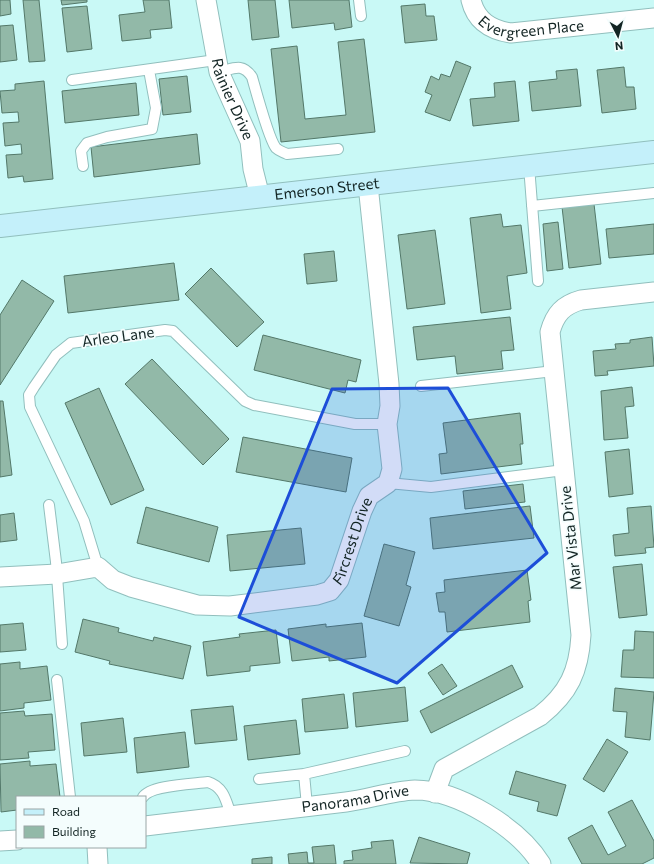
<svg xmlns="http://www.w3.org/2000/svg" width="654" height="864" viewBox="0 0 654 864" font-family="Commissioner,sans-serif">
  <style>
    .building { fill: #92b9a8; stroke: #537869 }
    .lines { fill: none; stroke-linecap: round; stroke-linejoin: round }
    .service-casing { stroke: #91bfbd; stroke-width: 12 }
    .minor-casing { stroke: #91bfbd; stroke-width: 21 }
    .secondary-casing { stroke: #91bfbd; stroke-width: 24 }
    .service { stroke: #fff; stroke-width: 10 }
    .minor { stroke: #fff; stroke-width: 19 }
    .secondary { stroke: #c4f0fa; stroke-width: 22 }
    .marked { fill: #1d4ed8; fill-opacity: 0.2; stroke: #1d4ed8; stroke-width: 3; stroke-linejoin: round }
    .labels { text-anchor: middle; stroke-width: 3.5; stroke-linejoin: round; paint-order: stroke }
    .street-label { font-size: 15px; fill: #122423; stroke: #f4fdfd }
  </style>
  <rect width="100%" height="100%" fill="#c9f9f6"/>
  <path class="building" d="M0 0H10L11 14 0 16Z
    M23 0H39L45 61 29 62Z
    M61 0H87V2L62 5Z
    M143 0H169L172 28 150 30 151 38 122 41 119 15 145 12Z
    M248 0H275L279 37 252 40Z
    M289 0H349L352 27 335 30 334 23 292 28Z
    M425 4 426 16H434L437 40 405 43 401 6Z
    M87 6 92 49 67 52 62 8Z
    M13 25 17 60 0 62V26Z
    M364 39 375 132 281 142 271 49 297 46 305 119 346 115 338 42Z
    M456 61 471 67 450 121 425 112 432 95 425 92 431 76 439 80 441 74 450 77Z
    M624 67 626 87H634L636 109 602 113 597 70Z
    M577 69 581 106 532 111 529 82 557 79 556 71Z
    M187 76 191 112 163 115 159 79Z
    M44 81 53 179 24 182 23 176 8 178 6 155 22 154 21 144 5 146 3 123 19 122 18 112 2 113 0 91 15 90V84Z
    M515 81 519 121 473 126 470 99 495 97 494 83Z
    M136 83 139 115 65 123 62 91Z
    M197 134 200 164 94 177 91 147Z
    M594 204 601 264 569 268 562 207Z
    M501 214 503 227 521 225 527 273 507 276 511 309 481 313 470 218Z
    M558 222 563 269 547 271 543 224Z
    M654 224V254L609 258 606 229Z
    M435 230 445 304 407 309 398 235Z
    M334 251 337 281 307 284 304 254Z
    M174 263 179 300 68 313 64 276Z
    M211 268 264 322 237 347 185 294Z
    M22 280 54 301 0 385V315Z
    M510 317 514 350 501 351 503 369 457 374 455 356 417 360 413 327Z
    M263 335 361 360 356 382 348 380 345 393 254 370Z
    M652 337 654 366 607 371 608 375 595 376 593 351 616 349 615 344 630 343V340Z
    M152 359 229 439 203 465 125 384Z
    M632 387 634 406 625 407 628 438 604 440 601 391Z
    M99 388 144 490 111 505 65 403Z
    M0 401H3L12 475 0 477Z
    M520 413 523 444H520L522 464 441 474 439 454 447 453 443 423Z
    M243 437 352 458 346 492 236 472Z
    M629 449 633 494 609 497 605 452Z
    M523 484 525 502 465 509 463 491Z
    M530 506 534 538 433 549 430 518Z
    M651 506 654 547 645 548 646 553 615 556 613 535 629 533 627 508Z
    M146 507 218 527 209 562 137 543Z
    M14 513 17 540 0 542V515Z
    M301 528 305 564 230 571 227 535Z
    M384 544 415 552 406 585 411 587 399 626 364 616Z
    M642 564 647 615 619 618 613 567Z
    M527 570 531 600 528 601 530 622 447 632 445 612H439L436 593 445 592 444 580Z
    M83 619 119 628 118 632 153 641 154 637 191 646 183 679 109 664 110 661 75 652Z
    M23 623 26 650 0 652V625Z
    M362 623 366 657 329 661V657L292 661 288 629 326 624V627Z
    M276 630 280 663 250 666V671L207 676 203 642 240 637 239 634Z
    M635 631 654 632V678L621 677 623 650H634Z
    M20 662V669L47 666 51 700 24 703V708L0 711V664Z
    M442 664 457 686 443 695 428 673Z
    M512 665 523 687 431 733 420 711Z
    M405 687 408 721 356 727 353 693Z
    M615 688 654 692 650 740 625 737 627 712 613 711Z
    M344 694 348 728 305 732 302 699Z
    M233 706 237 740 195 744 191 710Z
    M24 711 25 716 52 714 55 750 28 752 29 758 0 760V713Z
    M123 718 127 752 84 756 81 723Z
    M296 720 300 754 248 760 244 726Z
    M185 732 189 767 137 773 134 738Z
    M607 739 628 752 604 792 583 779Z
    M30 761V766L56 764 60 797H17V810L1 812 0 764Z
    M516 771 566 785 557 816 537 811 539 802 509 794Z
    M632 800 654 841V858L642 864H582L568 838 592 825 608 855 626 846 608 812Z
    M419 837 470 853 467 864 410 863Z
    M393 840 396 864H344V861L353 860 352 851 372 848 371 842Z
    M334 845 336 864H289L288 854 307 852 308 863H314L312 847Z
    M272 857V864H252V859Z"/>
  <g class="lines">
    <defs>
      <path id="service" d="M359 0 361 16
        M219 72C233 69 242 62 252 77 256 91 269 140 276 148 279 151 283 152 287 154L338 149
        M72 80 216 60
        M83 166 81 151 87 143 107 137 152 129 156 108 149 70
        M529 166 538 281
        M532 206 654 193
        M421 386 554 371
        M388 483 431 487 564 470
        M49 505 56 562 62 644
        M98 567 84 521 30 407 29 395 34 387 56 355 71 343 165 330 173 331 245 401 254 405 355 424H387
        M57 680 70 797
        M259 779 304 774
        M143 797C150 785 194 784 208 782 224 787 226 801 231 815
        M307 806 304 774 405 751"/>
      <g id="minor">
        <path id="s1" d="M206 0 219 72 250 141 253 169 260 197"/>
        <path id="s2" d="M471 0C476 21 491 30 511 33L654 18"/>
        <path id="s3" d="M0 577 57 574 98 567 113 580 131 587 197 605 230 606 317 595 330 591 339 580 362 511 369 496 388 483 392 469 387 424 390 406 389 384 368 185"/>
        <path d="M435 793 444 769 540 716C569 693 579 671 581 635L550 332C555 314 563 305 581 300L654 292"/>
        <path id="s4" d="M145 826C212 818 279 810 346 802 369 799 392 791 415 790 458 790 519 828 541 864"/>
        <path d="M0 841 17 840"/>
        <path d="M97 847 98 864"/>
      </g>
      <g id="secondary">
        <path id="s5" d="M0 226 654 152"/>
      </g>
    </defs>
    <use href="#service" class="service-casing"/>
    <use href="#minor" class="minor-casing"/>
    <use href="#secondary" class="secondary-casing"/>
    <use href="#service" class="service"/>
    <use href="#minor" class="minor"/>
    <use href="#secondary" class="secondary"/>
  </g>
  <path class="marked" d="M448 388 547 553 397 683 239 617 332 389Z"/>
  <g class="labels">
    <g class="street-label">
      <text dy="5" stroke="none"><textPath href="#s2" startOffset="75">Evergreen Place</textPath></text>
      <text dy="5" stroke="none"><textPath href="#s1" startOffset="103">Rainier Drive</textPath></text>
      <text dy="5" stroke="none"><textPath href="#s5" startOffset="329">Emerson Street</textPath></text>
      <text transform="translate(118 337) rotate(-8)" y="5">Arleo Lane</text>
      <text transform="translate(571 538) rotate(-96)" y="5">Mar Vista Drive</text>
      <text dy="5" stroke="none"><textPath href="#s3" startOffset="396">Fircrest Drive</textPath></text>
      <text dy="5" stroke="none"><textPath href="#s4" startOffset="212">Panorama Drive</textPath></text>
    </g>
  </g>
  <rect x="16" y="796" width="130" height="52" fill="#f4fdfd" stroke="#9aa6a6"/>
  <rect x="24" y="809" width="20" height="6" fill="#c4f0fa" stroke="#9aa6a6"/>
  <text x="52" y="816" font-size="12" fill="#122423">Road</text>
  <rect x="24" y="826" width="20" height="12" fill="#92b9a8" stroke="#9aa6a6"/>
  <text x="52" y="836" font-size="12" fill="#122423">Building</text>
  <g transform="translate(618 36) rotate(174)" stroke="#f4fdfd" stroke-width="3" paint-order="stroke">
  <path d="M0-3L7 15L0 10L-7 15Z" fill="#122423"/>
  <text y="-6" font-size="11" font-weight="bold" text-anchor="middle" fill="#122423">N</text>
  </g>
</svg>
